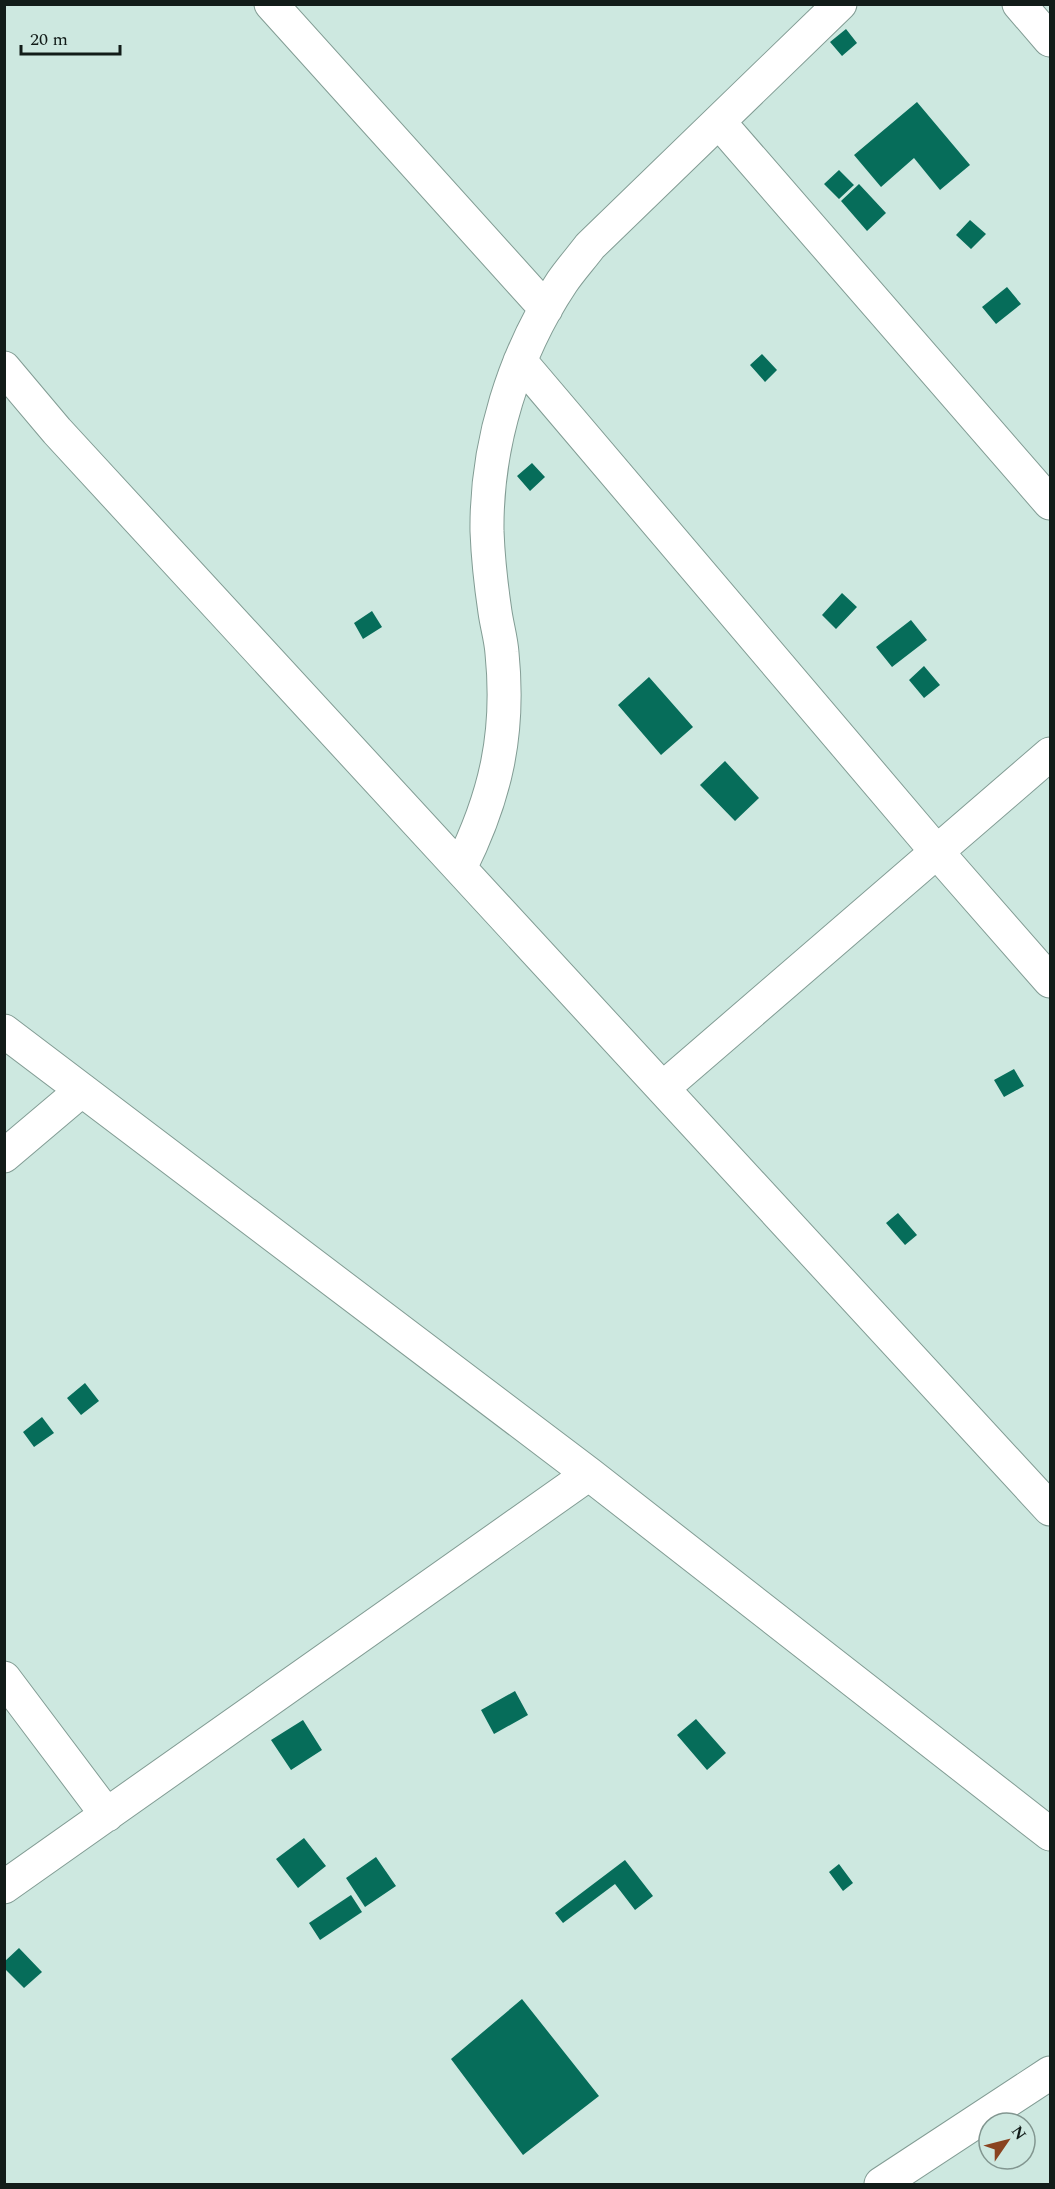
<svg xmlns="http://www.w3.org/2000/svg" width="1055" height="2189" viewBox="0 0 1055 2189" font-family="Spectral,serif">
  <style>
    .building { fill: #066d5a }
    .lines { fill: none; stroke-linecap: round; stroke-linejoin: round }
    .minor-casing { stroke: #829c94; stroke-width: 35 }
    .minor { stroke: #fff; stroke-width: 33 }
  </style>
  <rect width="100%" height="100%" fill="#cde8e0"/>
  <path class="building" d="M846 29 857 43 842 56 830 42Z
    M917 102 970 165 940 190 914 158 881 187 854 155Z
    M839 170 854 185 839 199 824 184Z
    M859 184 886 213 867 231 841 201Z
    M970 220 986 234 971 249 956 235Z
    M1007 287 1021 304 996 324 982 307Z
    M762 354 777 370 765 382 750 365Z
    M532 463 545 477 530 491 517 476Z
    M842 593 857 607 836 629 822 615Z
    M372 611 382 627 363 639 354 623Z
    M911 620 927 640 892 667 876 647Z
    M924 666 940 685 924 698 909 680Z
    M649 677 693 727 661 755 618 705Z
    M725 761 759 798 735 821 700 785Z
    M1014 1069 1024 1086 1004 1097 994 1080Z
    M898 1213 917 1235 905 1245 886 1223Z
    M85 1383 99 1401 81 1415 67 1398Z
    M42 1417 54 1433 34 1447 23 1432Z
    M515 1691 528 1715 494 1734 481 1710Z
    M696 1719 726 1753 707 1770 677 1735Z
    M303 1720 322 1750 291 1770 271 1740Z
    M304 1838 326 1866 298 1888 276 1859Z
    M376 1857 396 1886 365 1907 346 1878Z
    M625 1860 653 1896 635 1910 615 1884 563 1923 555 1913Z
    M839 1864 853 1883 843 1891 829 1872Z
    M351 1895 362 1912 320 1940 309 1923Z
    M19 1948 42 1972 24 1988 4 1968V1962Z
    M522 1999 599 2096 523 2155 451 2059Z"/>
  <g class="lines">
    <defs>
      <path id="minor" d="M271 4 546 309
        M1019 4 1050 40
        M719 122 1050 503
        M520 361 937 852 1050 981
        M4 368 57 431 1050 1509
        M460 868C496 796 510 733 502 653 501 639 497 626 495 612 491 585 488 558 487 531 486 444 514 354 562 282 571 269 581 258 590 246L840 4
        M4 1031 589 1474 1050 1834
        M663 1088 1050 754
        M4 1156 82 1090
        M4 1678 107 1815
        M4 1887 589 1474
        M881 2184 1050 2073"/>
    </defs>
    <use href="#minor" class="minor-casing"/>
    <use href="#minor" class="minor"/>
  </g>
  <rect width="1055" height="2189" fill="none" stroke="#121c19" stroke-width="12"/>
  <g transform="translate(1007 2141) rotate(55)"><circle r="28" fill="#cde8e0" stroke="#829690" stroke-width="1.5"/>
  <path d="M0-4.5L10 22L0 15L-10 22Z" fill="#8a4320"/>
  <text y="-9" font-size="16" font-weight="bold" text-anchor="middle" fill="#121c19">N</text>
  </g>
  <path d="M21 45v9h99v-9" fill="none" stroke="#121c19" stroke-width="3"/>
  <text x="30" y="45" font-size="18" fill="#121c19" stroke="#cde8e0" stroke-width="4.5" paint-order="stroke">20 m</text>
</svg>
